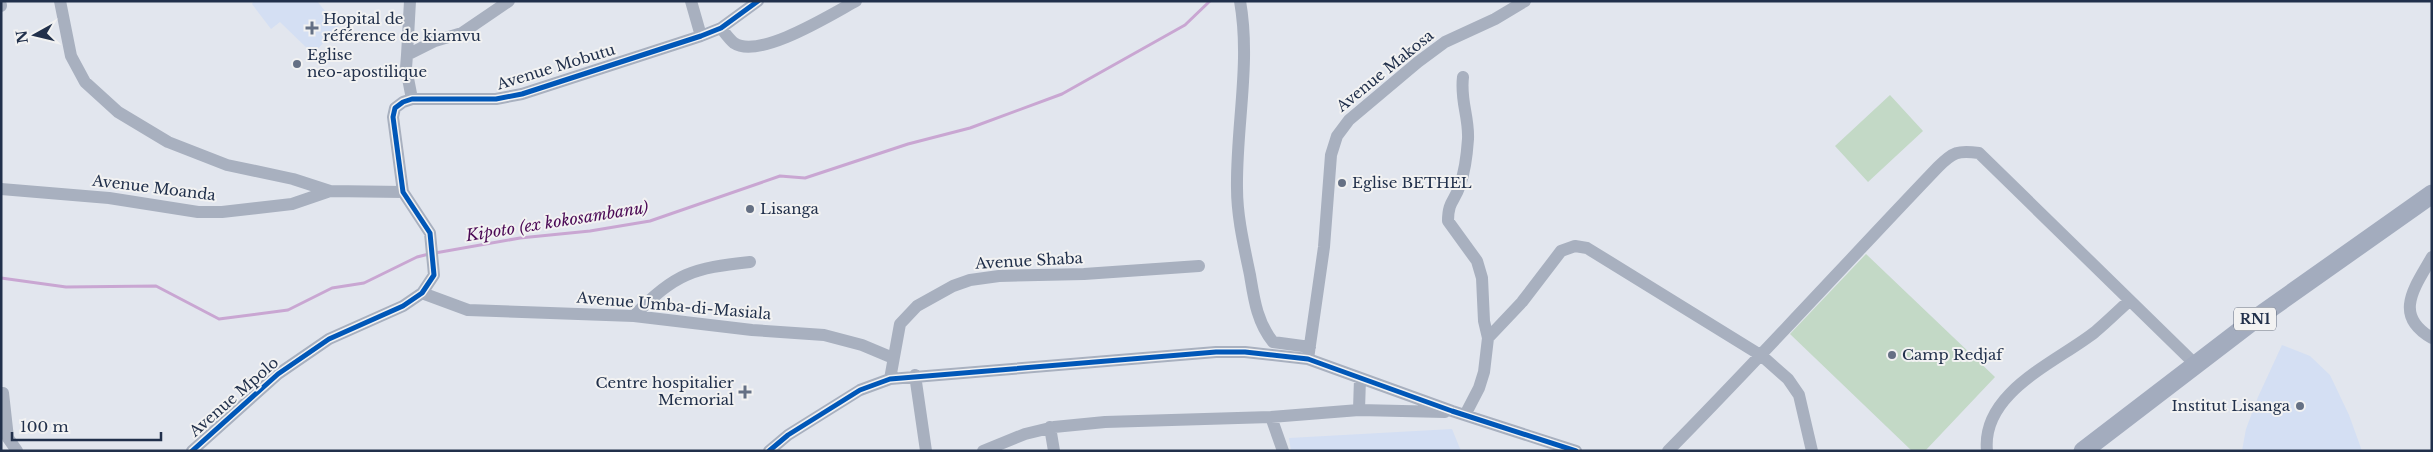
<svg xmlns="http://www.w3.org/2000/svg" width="2433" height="452" viewBox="0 0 2433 452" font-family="'Libre Baskerville',serif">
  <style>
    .built { fill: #d4dff3 }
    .green { fill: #c3d9c6 }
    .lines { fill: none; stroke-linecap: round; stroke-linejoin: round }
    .stream { stroke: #c9a6d2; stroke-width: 3 }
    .minor { stroke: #a8b0bf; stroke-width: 12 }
    .highway { stroke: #a3acbe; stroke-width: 19 }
    .cycleway-casing { stroke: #f2f2f2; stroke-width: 8 }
    .cycleway { stroke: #0057b8; stroke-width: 5 }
    .poi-dot { fill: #657084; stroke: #f2f2f2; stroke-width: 2 }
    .labels { text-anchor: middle; stroke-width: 4; stroke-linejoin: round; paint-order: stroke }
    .shield { fill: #f2f2f2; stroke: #606a7d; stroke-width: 1 }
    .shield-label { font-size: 14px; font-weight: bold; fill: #21304b }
    .poi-label { font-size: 15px; fill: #21304b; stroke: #f2f2f2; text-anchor: start }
    .street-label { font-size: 15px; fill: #21304b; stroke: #f2f2f2 }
    .water-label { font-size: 16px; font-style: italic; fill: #4b0955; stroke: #f2f2f2 }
  </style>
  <rect width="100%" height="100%" fill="#e2e6ee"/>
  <path class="built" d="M254 1H317L338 27 313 54 280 22 271 29 252 4Z
    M2282 345 2310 356 2330 375 2349 415 2362 451H2242L2246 429 2258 397Z
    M1452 429 1461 451H1291L1289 438Z"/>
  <path class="green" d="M1890 95 1923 131 1868 182 1835 146Z
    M1866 254 1995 377 1925 451H1912L1790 334Z"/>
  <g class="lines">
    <path class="stream" d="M435 253 520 238 590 231 650 221 780 176 805 178 908 144 970 128 1062 94 1185 25 1210 1
      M1 278 66 287 156 286 219 319 288 310 332 288 364 283 417 257 429 254"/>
    <path class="minor" d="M60 1 71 56 85 82 118 112 168 142 227 165 293 179 330 191 403 192
      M691 1 701 36
      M1240 1C1251 63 1236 126 1237 188 1237 217 1244 246 1250 275 1254 299 1257 322 1273 342L1310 347
      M1 5V6
      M721 28C725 33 729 39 734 43 759 60 832 14 856 1
      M407 55 410 1
      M1463 77C1460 101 1469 116 1468 139 1467 154 1465 171 1460 185 1455 201 1448 201 1448 221L1477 261 1482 278 1484 321 1488 338 1484 372 1479 388 1465 415
      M412 99 406 68 407 55 435 41 462 33 509 1
      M1 189 109 198 198 212H222L292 204 330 191
      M2432 257C2415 287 2392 315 2432 338
      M422 293 468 310 634 316 752 330 824 335 862 345 893 358
      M634 316C674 273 694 268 750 262
      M1488 338 1522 302 1561 251 1575 246 1587 248 1762 356 1788 379 1799 395 1812 451
      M1308 359 1324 247 1331 155 1337 136 1349 120 1418 62 1445 42 1495 19 1525 1
      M915 375 926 451
      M890 379 900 324 917 306 953 286 970 280 999 276 1084 274 1199 266
      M3 393 8 438 17 451
      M1359 410 1360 378
      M1271 417 1283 451
      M1050 427 1054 451
      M192 451 278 374 329 339 403 306 422 293 434 275 430 233 403 192 393 117 395 108 403 102 412 99H496L522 94 701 36 721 28 758 1
      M769 451 788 435 860 390 890 379 1216 352H1245L1308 359 1452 411 1576 451
      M983 451 1025 434 1054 427 1105 422 1271 417 1359 410 1445 412
      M1668 451C1760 358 1848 261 1938 167 1953 152 1958 150 1979 153L2195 364
      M1987 451C1981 392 2057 362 2095 332 2107 322 2118 311 2129 301"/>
    <path class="highway" d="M2083 451 2258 317 2432 194"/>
    <defs>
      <path id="cycleway" d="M192 451 278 374 329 339 403 306 422 293 434 275 430 233 403 192 393 117 395 108 403 102 412 99H496L522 94 701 36 721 28 758 1
        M769 451 788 435 860 390 890 379 1216 352H1245L1308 359 1452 411 1576 451"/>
    </defs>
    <use href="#cycleway" class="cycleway-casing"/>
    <use href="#cycleway" class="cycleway"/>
  </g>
  <g class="poi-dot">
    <path d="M309.5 20.5h5v5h5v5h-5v5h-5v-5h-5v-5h5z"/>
    <circle cx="297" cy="64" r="5"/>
    <circle cx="1342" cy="183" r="5"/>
    <circle cx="750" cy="209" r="5"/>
    <circle cx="1892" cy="355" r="5"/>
    <path d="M742.5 384.5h5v5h5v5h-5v5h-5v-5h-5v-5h5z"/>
    <circle cx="2300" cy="406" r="5"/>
  </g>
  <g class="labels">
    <rect class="shield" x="2234" y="307.5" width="42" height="23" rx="4"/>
    <g class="shield-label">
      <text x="2255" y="324">RN1</text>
    </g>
    <g class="poi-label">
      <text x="323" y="24">Hopital de<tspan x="323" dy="17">référence de kiamvu</tspan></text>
      <text x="307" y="60">Eglise<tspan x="307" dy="17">neo-apostilique</tspan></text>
      <text x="1352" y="188">Eglise BETHEL</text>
      <text x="760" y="214">Lisanga</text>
      <text x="1902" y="360">Camp Redjaf</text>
      <text x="734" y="388" text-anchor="end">Centre hospitalier<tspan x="734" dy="17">Memorial</tspan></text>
      <text x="2290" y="411" text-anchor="end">Institut Lisanga</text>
    </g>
    <g class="street-label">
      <text transform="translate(556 67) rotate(-17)" y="5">Avenue Mobutu</text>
      <text transform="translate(1385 71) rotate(-39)" y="5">Avenue Makosa</text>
      <text transform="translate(154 188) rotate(7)" y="5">Avenue Moanda</text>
      <text transform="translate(1029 261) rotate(-3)" y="5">Avenue Shaba</text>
      <text transform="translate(674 306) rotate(5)" y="5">Avenue Umba-di-Masiala</text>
      <text transform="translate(234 397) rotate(-41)" y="5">Avenue Mpolo</text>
    </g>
    <g class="water-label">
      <text transform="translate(557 221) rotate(-9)" y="6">Kipoto (ex kokosambanu)</text>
    </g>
  </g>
  <rect width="2433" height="452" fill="none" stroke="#21304b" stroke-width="5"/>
  <g transform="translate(35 35) rotate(262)" stroke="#f2f2f2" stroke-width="4" paint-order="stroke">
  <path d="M0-4L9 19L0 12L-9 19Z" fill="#21304b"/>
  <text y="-8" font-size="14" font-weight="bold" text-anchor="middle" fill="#21304b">N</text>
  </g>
  <path d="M12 432v8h149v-8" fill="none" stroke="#21304b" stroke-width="2.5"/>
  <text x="20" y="432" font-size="15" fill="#21304b" stroke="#f2f2f2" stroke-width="4" paint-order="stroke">100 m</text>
</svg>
